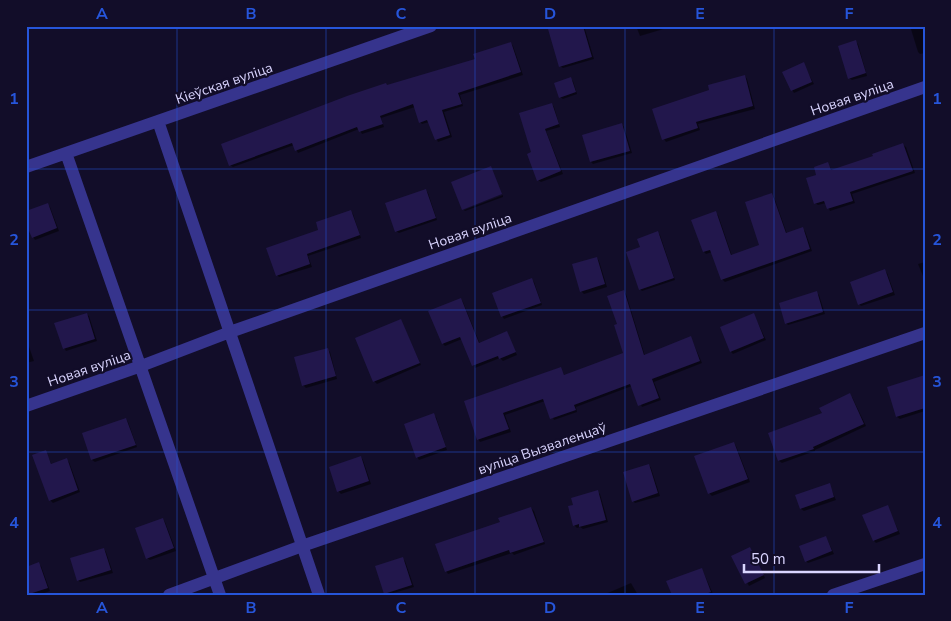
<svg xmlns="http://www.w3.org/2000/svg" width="951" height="621" viewBox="0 0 951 621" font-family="'Nunito Sans',sans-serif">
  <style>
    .shadow { fill: #0007 }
    .building { fill: #22174c }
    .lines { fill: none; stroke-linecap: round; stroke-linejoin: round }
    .minor { stroke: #36348d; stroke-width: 12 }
    .grid { fill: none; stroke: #2655da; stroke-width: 1; stroke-opacity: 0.55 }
    .labels { text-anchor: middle; stroke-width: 4.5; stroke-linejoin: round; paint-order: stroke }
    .street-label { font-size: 14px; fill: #dad5ff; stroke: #120d29 }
    .neatline { fill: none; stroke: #2655da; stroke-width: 2 }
    .grid-label { font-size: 16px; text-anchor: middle; font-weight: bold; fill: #2655da }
  </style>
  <rect width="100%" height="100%" fill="#120d29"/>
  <path class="shadow" d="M562 26H584L594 59 563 68 560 66Z
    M636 26H666L667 28 640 36Z
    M910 26H925V53L920 54 918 52Z
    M855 42 858 44 867 76 852 80 849 78Z
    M511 43 513 46 523 75 460 95 463 106 444 112 452 137 438 142 429 122 422 124 420 122 415 107 381 118 384 127 362 134 359 129 298 153 294 145 233 167 230 165 387 86 477 60Z
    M803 64 814 84 794 93 792 90Z
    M745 76 747 79 755 109 698 124 700 130 666 142 664 139 710 91Z
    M570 79 573 81 577 94 563 99 560 97Z
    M552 104 554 107 560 127 546 131 563 174 541 182 538 180 533 153Z
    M622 125 624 127 632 153 593 164 591 162Z
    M903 145 906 147 915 173 852 194 855 203 830 211 826 203 818 205 815 203 818 175 828 164 832 171 874 157Z
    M426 190 428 193 437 220 399 233 396 231Z
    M772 194 774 197 787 234 802 229 805 231 812 251 725 282 722 279 712 252 706 254 704 252 715 213 718 215 732 256 760 246Z
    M503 195V197L465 211 464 210Z
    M48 205 50 207 59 231 35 240 33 237Z
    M351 212 353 214 361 238 308 256 312 267 279 277 277 275 320 231Z
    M658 233 660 235 675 280 642 291 640 289 642 248Z
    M597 258 599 261 607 287 584 294 581 291Z
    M925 262V281L918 264Z
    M884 270 887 273 895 295 861 306 859 304Z
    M532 280 534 282 542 305 504 319 502 316Z
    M623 291 626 294 645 356 691 338 702 363 654 382 661 400 642 407 632 386 576 407 577 412 554 420 545 401 505 415 511 432 480 442 478 439 466 402 560 368 565 376 625 354 619 325Z
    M816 293 819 295 825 314 788 325 786 323Z
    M461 299 463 302 480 344 507 333 517 355 503 361 500 358 475 368 462 339 445 346 443 344Z
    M86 314 89 316 97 341 66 351 64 348Z
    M754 315 766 340 733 354 731 352Z
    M401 321 421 365 377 384 374 381Z
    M26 338 34 361 26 363Z
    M327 349 330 352 337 379 306 388 303 385Z
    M925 376V411L900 419 897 417 888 388Z
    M852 397 866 426 815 450V451L782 463 779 461 770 433 824 414Z
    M433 415 436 417 447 450 419 460 417 457Z
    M126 419 128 422 137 447 95 462 92 460Z
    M734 443 736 446 750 482 712 496 709 493Z
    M45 451 52 465 66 460 69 462 80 492 53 503 50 500Z
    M361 457 363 460 371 484 341 494 339 492 330 468Z
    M649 465 651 468 660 496 635 503 633 501Z
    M829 485 836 500 804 511 801 509 797 496Z
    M597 492 600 494 608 522 583 529 580 527 577 528 574 525V505Z
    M887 506 900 534 876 543 874 541Z
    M531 508 534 511 545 544 514 555 512 553 448 574 446 571 501 522Z
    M163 519 165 522 176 551 150 560 147 558Z
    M826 537 834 554 808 563 806 561Z
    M104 549 106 552 113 573 80 582 78 580Z
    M752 551 765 578 749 586 733 557Z
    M402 558 405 561 414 587 387 595 385 593Z
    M38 564 41 566 50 591 39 595H26Z
    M702 569 713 594 673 595Z
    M631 583 638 595H603Z"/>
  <path class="building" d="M558 26H583L592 57 559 67 548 29Z
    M856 40 866 73 848 79 838 46Z
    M511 42 521 72 458 93 462 104 442 110 450 135 435 140 427 120 419 123 413 104 380 116 383 124 359 132 357 127 295 151 292 143 229 166 221 144 347 96 386 83 387 85 475 59 473 54Z
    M804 62 812 82 791 91 782 72Z
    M745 75 753 106 696 122 698 128 662 140 652 109 709 90 708 85Z
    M571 77 576 92 559 98 554 83Z
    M552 103 559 124 545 129 561 171 537 181 527 154 531 152 519 113Z
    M622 123 630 151 590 162 582 135Z
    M903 143 913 171 850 192 853 201 827 209 824 201 814 204 806 178 816 175 814 167 828 162 831 170 873 156 872 154Z
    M491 166 502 194 462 210 451 182Z
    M426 189 436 218 395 232 385 203Z
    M772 193 786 233 803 227 810 249 721 280 710 250 703 252 691 220 716 211 731 255 759 245 745 202Z
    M48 203 57 228 32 238 26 224V211Z
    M351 210 360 235 307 254 310 264 276 276 266 248 318 230 316 222Z
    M658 231 674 278 639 290 626 252 640 247 637 239Z
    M597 257 605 284 580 292 572 264Z
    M885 269 893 292 858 305 850 282Z
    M532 278 541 303 501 317 492 293Z
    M624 290 644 355 691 336 700 361 652 379 659 398 638 406 630 384 574 405 576 410 550 419 543 399 503 413 509 429 477 440 464 401 561 367 564 375 623 353 614 325 617 324 607 296Z
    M817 291 823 312 785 324 779 303Z
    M461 298 479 343 507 331 516 352 499 359 498 356 472 366 460 337 442 344 428 311Z
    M87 313 95 339 63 349 54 323Z
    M754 313 764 338 730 352 720 327Z
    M401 319 420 363 373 382 355 338Z
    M328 348 336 376 302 386 294 357Z
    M925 375V408L896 417 887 387Z
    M850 393 864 424 813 447 814 449 778 461 768 433 822 413 819 408Z
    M434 413 446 447 416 458 404 424Z
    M126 418 136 445 91 460 82 433Z
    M734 442 748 479 708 494 694 456Z
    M46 450 51 464 67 458 78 490 49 501 32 455Z
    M361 456 369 481 337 492 329 467Z
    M649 464 658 493 632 502 623 472Z
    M830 483 834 497 800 509 795 495Z
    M598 490 606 520 579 527V524L573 526 568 506 573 505 571 498Z
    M888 505 898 531 873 541 862 515Z
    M531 507 544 542 510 553 509 550 445 572 435 544 500 522 498 518Z
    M163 518 174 548 146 559 135 528Z
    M826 536 832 551 805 562 799 546Z
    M750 547 764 575 745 584 731 556Z
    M104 548 111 570 77 581 70 558Z
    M403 557 412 585 384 594 375 566Z
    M39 562 48 588 26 595V567Z
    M702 568 711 592 703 595H672L666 581Z"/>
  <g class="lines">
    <path class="minor" d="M158 121 319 595
      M66 153 220 595
      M26 167 431 26
      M26 406 141 366 230 332 925 87
      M169 595 302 546 925 333
      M833 595 925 564"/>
  </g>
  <path class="grid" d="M177 26V595M326 26V595M475 26V595M625 26V595M774 26V595M26 169H925M26 310H925M26 452H925"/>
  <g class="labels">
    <g class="street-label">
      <text transform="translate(224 83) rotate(-19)" y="5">Кіеўская вуліца</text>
      <text transform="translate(852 97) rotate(-19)" y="5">Новая вуліца</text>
      <text transform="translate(470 231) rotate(-19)" y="5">Новая вуліца</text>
      <text transform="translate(89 368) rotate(-19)" y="5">Новая вуліца</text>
      <text transform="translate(542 448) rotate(-19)" y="5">вуліца Вызваленцаў</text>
    </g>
  </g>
  <rect width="951" height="621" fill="none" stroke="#120d29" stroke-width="55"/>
  <path d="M744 564v8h135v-8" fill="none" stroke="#dad5ff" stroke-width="2.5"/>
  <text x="751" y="564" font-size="15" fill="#dad5ff" stroke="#120d29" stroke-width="4" paint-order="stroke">50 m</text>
  <rect x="28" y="28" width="896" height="566" class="neatline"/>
  <g class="grid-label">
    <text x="102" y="19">A</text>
    <text x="251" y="19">B</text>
    <text x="401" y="19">C</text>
    <text x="550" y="19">D</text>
    <text x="700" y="19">E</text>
    <text x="849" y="19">F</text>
    <text x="14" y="104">1</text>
    <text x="937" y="104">1</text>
    <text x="14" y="245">2</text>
    <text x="937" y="245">2</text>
    <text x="14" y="387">3</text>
    <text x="937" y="387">3</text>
    <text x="14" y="528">4</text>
    <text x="937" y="528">4</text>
    <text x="102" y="613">A</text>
    <text x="251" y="613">B</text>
    <text x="401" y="613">C</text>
    <text x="550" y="613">D</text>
    <text x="700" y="613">E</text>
    <text x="849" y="613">F</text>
  </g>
</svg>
